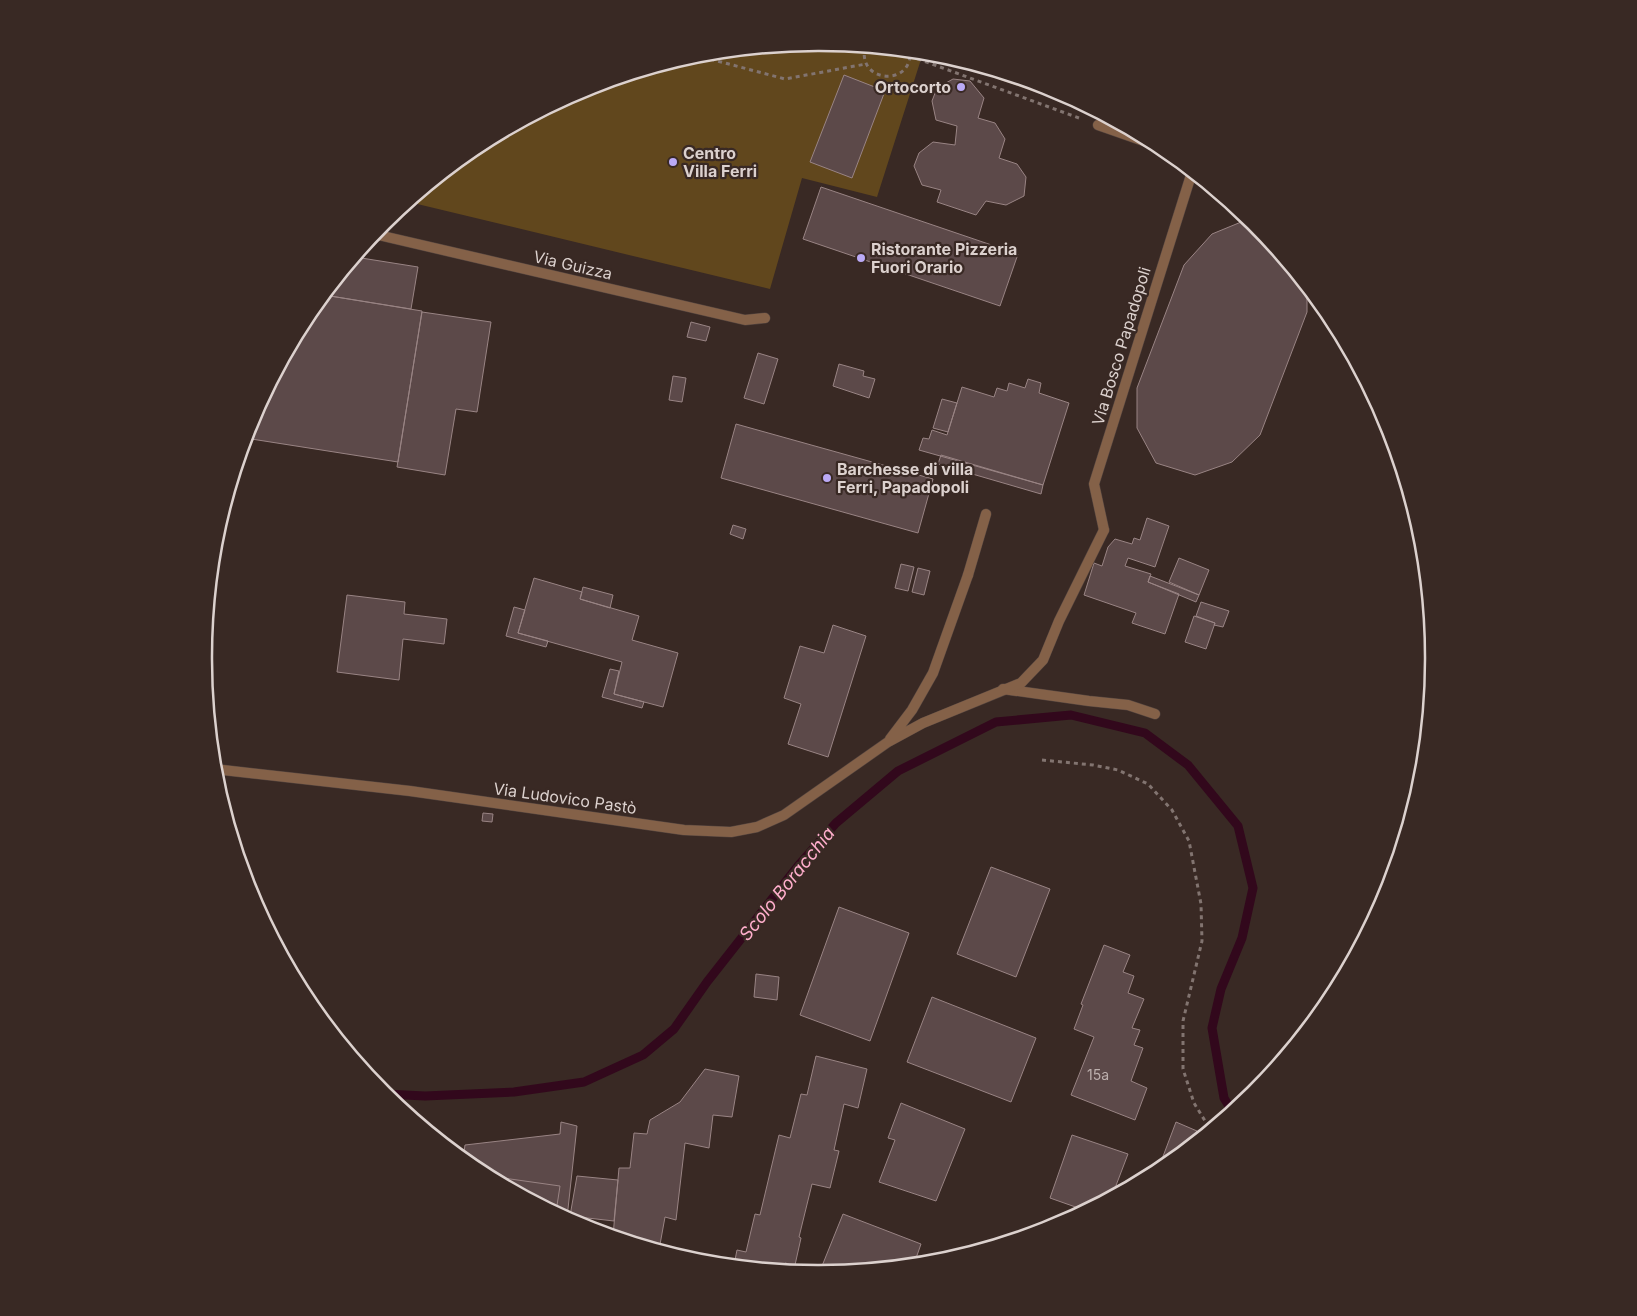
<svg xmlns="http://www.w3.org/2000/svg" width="1637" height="1316" viewBox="0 0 1637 1316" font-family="Inter,sans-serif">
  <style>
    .garden { fill: #61471d }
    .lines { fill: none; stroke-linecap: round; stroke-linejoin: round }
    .stream { stroke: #32081c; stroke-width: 9 }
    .building { fill: #5c4949; stroke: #998484 }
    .lane-casing { stroke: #53443f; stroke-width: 11 }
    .street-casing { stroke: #53443f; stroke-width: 11 }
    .path { stroke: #827470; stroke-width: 3; stroke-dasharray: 4 4; stroke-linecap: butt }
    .lane { stroke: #846148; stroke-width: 10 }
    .street { stroke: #846148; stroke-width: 10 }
    .poi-dot { fill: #bbaaf6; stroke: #392924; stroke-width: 2 }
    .labels { text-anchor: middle; stroke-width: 4.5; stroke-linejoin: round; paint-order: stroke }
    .number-label { font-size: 14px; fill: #bcafad }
    .poi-label { font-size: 16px; font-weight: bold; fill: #dcd1ce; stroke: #392924; text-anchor: start }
    .street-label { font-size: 16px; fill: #dcd1ce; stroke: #392924 }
    .water-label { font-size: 18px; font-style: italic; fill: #ffaecc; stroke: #392924 }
    .rim { fill: none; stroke: #dcd1ce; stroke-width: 2.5 }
  </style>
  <rect width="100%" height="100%" fill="#392924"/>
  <path class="garden" d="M819 43 939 54 1054 89 1102 115 923 53 877 197 802 178 770 289 409 202 477 146 583 89 699 54Z"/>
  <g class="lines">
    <path class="stream" d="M385 1094 425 1096 514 1092 584 1082 643 1055 674 1029 707 982 798 866 836 823 898 771 996 722 1071 715 1145 733 1188 765 1238 826 1253 888 1242 938 1221 989 1212 1028 1224 1098 1232 1111"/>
  </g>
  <path class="building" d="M844 75 885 91 852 178 810 162Z
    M953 79 970 81 984 98 978 118 995 123 1005 139 999 158 1017 164 1026 177 1024 196 1006 205 986 201 976 215 937 202 941 190 922 185 914 166 919 153 933 142 955 145 957 126 936 120 932 101 937 88Z
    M821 187 1018 254 1000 306 803 239Z
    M1246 220 1254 223 1307 288V312L1260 435 1232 462 1195 475 1156 463 1137 428V388L1184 265 1212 234Z
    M355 257 418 267 411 309 324 295Z
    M324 295 422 311 398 462 245 438 250 422 307 316Z
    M422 312 491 322 477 412 456 409 445 475 397 467Z
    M691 322 710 327 706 341 687 337Z
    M758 353 778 359 764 404 744 398Z
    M839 364 864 371 863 376 875 379 869 398 833 386Z
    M673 376 686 378 682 402 669 400Z
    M1028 379 1041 383 1039 393 1069 403 1043 485 919 450 923 438 929 439 932 430 947 435 962 387 994 397 997 388 1007 391 1009 383 1025 388Z
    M942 399 957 403 948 432 933 428Z
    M736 424 933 479 918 533 721 478Z
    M941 455 1043 485 1041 494 938 464Z
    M1147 518 1169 526 1155 567 1128 558 1125 566 1151 574 1148 582 1179 594 1165 634 1132 623 1136 613 1084 595 1094 563 1102 566 1108 547 1115 539 1132 544 1134 538 1140 540Z
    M733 525 746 529 743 539 730 534Z
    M1179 558 1209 570 1199 595 1169 582Z
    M901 564 914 567 908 591 895 588Z
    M918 568 930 571 924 595 912 592Z
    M1150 576 1199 595 1196 602 1148 582Z
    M534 578 582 592 580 599 639 616 632 640 678 653 663 707 614 694 622 662 518 633Z
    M583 587 613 595 610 608 580 599Z
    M347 595 405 602 404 614 447 619 444 644 403 639 399 680 337 672Z
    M1201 602 1229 611 1223 627 1214 625 1215 623 1196 616Z
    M514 607 525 610 518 633 548 641 546 647 506 636Z
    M1194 616 1215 623 1206 649 1185 642Z
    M833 625 866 636 828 757 788 744 801 704 784 698 800 646 824 653Z
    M610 669 619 671 614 694 644 702 642 708 602 697Z
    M483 813 493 814 492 822 482 821Z
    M991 867 1050 889 1016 977 957 954Z
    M839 907 909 933 870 1041 800 1015Z
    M1104 945 1130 955 1123 972 1134 976 1128 993 1144 999 1132 1028 1140 1030 1134 1045 1143 1048 1131 1081 1147 1088 1135 1120 1071 1095 1094 1037 1074 1029 1083 1005 1081 1004Z
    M756 974 779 977 777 1000 754 997Z
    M932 997 1036 1038 1011 1102 907 1062Z
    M816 1056 867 1069 858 1108 844 1104 834 1150 839 1151 830 1188 812 1184 799 1237 801 1238 795 1265 785 1263 784 1270 734 1265 737 1250 746 1252 755 1214 760 1215 779 1135 790 1138 801 1094 807 1095Z
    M705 1069 739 1076 732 1117 713 1115 709 1148 685 1143 676 1220 665 1217 659 1250 613 1236 619 1168H630L634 1133 647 1134 650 1120 680 1102Z
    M901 1103 965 1129 936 1201 879 1182 895 1140 888 1138Z
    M561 1122 577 1126 567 1218 476 1170 463 1159 465 1145 560 1134Z
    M1176 1122 1197 1131 1192 1144 1162 1168 1159 1167Z
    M1072 1135 1128 1154 1112 1196 1084 1210 1050 1198Z
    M489 1176 560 1186 556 1212Z
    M577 1176 618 1180 614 1221 570 1216Z
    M843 1214 921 1244 914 1264 838 1272 822 1266Z"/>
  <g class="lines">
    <defs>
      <path id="lane" d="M1098 125 1161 147
        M374 234 745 320 765 318
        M1104 530 1094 484 1192 172
        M968 575 986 514
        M1003 689 1089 701 1128 705 1155 714"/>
      <path id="street" d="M890 739 912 710 933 673 968 575
        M214 769 410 791 684 830 731 832 757 827 784 815 888 742 923 723 1021 683 1043 660 1059 621 1104 530"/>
    </defs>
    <use href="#lane" class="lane-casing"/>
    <use href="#street" class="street-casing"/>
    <path class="path" d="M865 47C857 83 912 87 910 52
      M695 55 785 79 866 64
      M910 56 1079 118
      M1042 760 1093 765 1118 770 1148 784 1172 810 1189 841 1201 904 1202 941 1183 1021V1069L1194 1103 1210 1129"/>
    <use href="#lane" class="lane"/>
    <use href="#street" class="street"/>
  </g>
  <g class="poi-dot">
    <circle cx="961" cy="87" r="5"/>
    <circle cx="673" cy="162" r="5"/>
    <circle cx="861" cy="258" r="5"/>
    <circle cx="827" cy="478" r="5"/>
  </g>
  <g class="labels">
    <g class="number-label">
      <text x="1098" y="1080">15a</text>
    </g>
    <g class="poi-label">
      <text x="951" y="93" text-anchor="end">Ortocorto</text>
      <text x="683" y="159">Centro<tspan x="683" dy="18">Villa Ferri</tspan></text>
      <text x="871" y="255">Ristorante Pizzeria<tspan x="871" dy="18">Fuori Orario</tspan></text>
      <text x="837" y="475">Barchesse di villa<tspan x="837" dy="18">Ferri, Papadopoli</tspan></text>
    </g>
    <g class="street-label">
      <text transform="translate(573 265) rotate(13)" y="6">Via Guizza</text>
      <text transform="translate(1121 346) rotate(-73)" y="6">Via Bosco Papadopoli</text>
      <text transform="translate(565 798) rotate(8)" y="6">Via Ludovico Pastò</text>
    </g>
    <g class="water-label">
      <text transform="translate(787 884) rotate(-51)" y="6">Scolo Boracchia</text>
    </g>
  </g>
  <path d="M0 0H1637V1316H0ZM818 51H819A606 606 0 0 1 1425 657V659A606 606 0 0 1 819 1265H818A606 606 0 0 1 212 659V657A606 606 0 0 1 818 51Z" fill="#392924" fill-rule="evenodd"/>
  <path class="rim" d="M818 51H819A606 606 0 0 1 1425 657V659A606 606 0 0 1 819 1265H818A606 606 0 0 1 212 659V657A606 606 0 0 1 818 51Z"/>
</svg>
